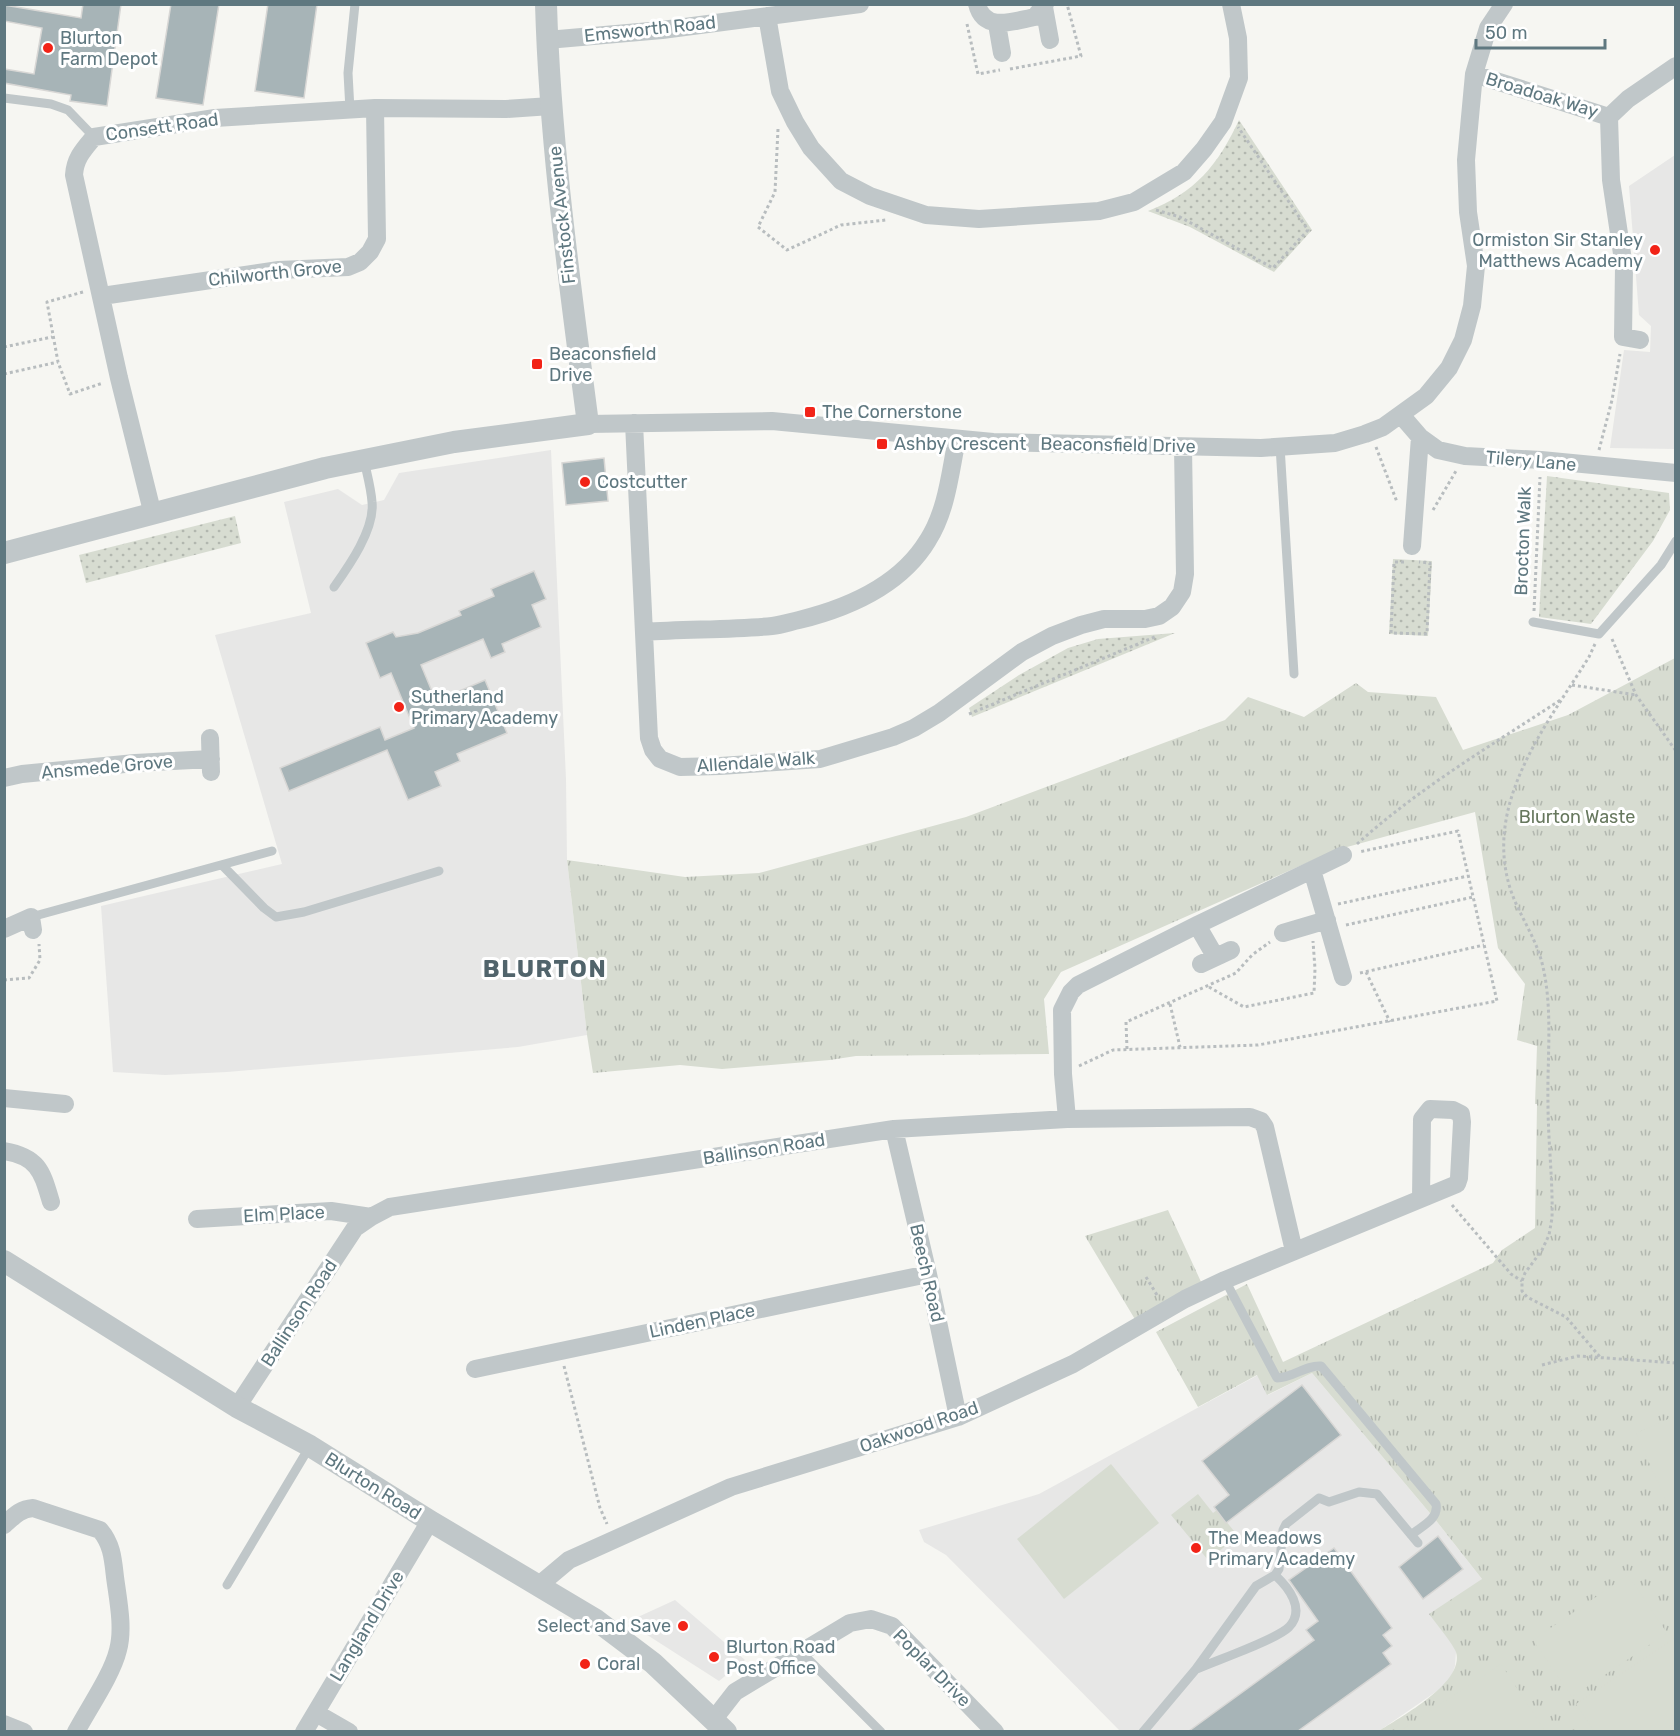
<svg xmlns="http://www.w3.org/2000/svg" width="1680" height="1736" viewBox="0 0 1680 1736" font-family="Rubik,sans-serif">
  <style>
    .built { fill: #e7e7e6 }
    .grass { fill: url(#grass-dots) }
    .park { fill: url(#park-tufts) }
    .garden { fill: #d7dcd1 }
    .building { fill: #a7b4b7; stroke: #d8d7d5; stroke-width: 1.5 }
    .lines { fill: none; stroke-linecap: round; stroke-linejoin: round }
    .path { stroke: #b8bdbf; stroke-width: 3; stroke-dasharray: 3 3; stroke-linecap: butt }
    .service { stroke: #c0c7c9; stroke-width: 9 }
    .minor { stroke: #c0c7c9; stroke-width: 18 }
    .tertiary { stroke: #c0c7c9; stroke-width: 22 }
    .poi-dot { fill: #f22317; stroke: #fff; stroke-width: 2 }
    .labels { text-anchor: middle; stroke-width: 6; stroke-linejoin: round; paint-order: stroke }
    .street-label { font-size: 18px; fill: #5f7880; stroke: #fff }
    .poi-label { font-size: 18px; fill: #5f7880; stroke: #fff; text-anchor: start }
    .park-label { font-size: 18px; fill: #67785e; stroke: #fff }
    .district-label { font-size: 24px; font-weight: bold; letter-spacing: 1.5px; fill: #51646b; stroke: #fff }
  </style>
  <defs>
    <pattern id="grass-dots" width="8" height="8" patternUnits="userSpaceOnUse" patternTransform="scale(1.5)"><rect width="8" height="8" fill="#d7dcd1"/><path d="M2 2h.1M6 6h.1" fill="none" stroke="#b2b7af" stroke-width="1.8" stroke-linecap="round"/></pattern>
    <pattern id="park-tufts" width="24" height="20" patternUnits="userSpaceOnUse" patternTransform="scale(1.5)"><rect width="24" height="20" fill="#d7dcd1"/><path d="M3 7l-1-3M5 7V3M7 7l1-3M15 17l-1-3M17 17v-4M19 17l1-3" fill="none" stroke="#b2b7af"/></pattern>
  </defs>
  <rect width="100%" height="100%" fill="#f6f6f2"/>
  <path class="built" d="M1675 155V449L1610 448 1624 350 1650 352 1651 326 1639 315 1629 186Z
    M551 450 566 779 567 860 587 1035 518 1047 227 1072 165 1075 113 1072 101 906 282 864 215 635 311 613 284 502 338 489 362 505 384 500 399 473Z
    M1312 1373 1434 1518 1482 1579 1456 1652 1455 1666 1451 1678 1440 1689 1379 1731H1120L946 1555 924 1542 919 1530 1039 1494 1258 1375 1268 1395Z
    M675 1600 745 1660 719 1681 627 1622Z"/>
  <path class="grass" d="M1239 120 1312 230 1274 272 1190 227 1148 211C1195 193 1218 165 1239 120Z
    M1547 476 1669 493 1670 510 1653 541 1591 624 1539 617Z
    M235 516 241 543 86 583 79 555Z
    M1393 559 1432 561 1428 636 1389 634Z
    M1175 633 972 717 969 708 1019 675 1068 648 1098 639Z"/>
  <path class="park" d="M1675 658V1731H1379C1400 1717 1465 1683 1456 1652 1453 1644 1435 1622 1429 1614L1482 1579 1434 1518 1312 1373 1267 1395 1257 1375 1198 1407 1156 1332 1247 1284 1283 1362 1493 1263 1502 1250 1535 1228 1537 1104H1535L1537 1046 1517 1040 1525 984 1498 948 1475 812 1336 850 1061 972 1044 999 1049 1054 856 1056 830 1060 722 1069 680 1065 593 1073 587 1035 567 860 685 877 759 873 966 817 1225 720 1248 697 1304 717 1356 683 1368 692 1436 697 1463 750 1568 715Z
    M1168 1210 1202 1284 1136 1321 1085 1236Z
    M1198 1494 1213 1513 1217 1510 1238 1536 1208 1560 1171 1515Z"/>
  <path class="garden" d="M1675 1416V1521L1636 1433Z
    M1111 1464 1159 1523 1064 1599 1017 1539Z
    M1628 1575 1667 1633 1572 1697 1533 1640Z
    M1675 1638V1722L1661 1731H1594L1576 1704Z
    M1501 1664 1545 1731H1405L1403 1729Z"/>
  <path class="building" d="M83 4H121L107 106 70 101 71 95 4 83V69L34 74 42 28 4 21V5L81 18Z
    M171 4H219L203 105 156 98Z
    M268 4H317L304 98 255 91Z
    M604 458 608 501 566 505 562 463Z
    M534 571 546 599 532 605 541 627 502 644 505 652 491 658 483 639 421 665 436 701 485 680 507 733 457 754 460 761 435 772 441 786 408 800 387 750 289 791 280 768 380 727 385 740 414 728 391 673 380 678 366 643 393 632 396 637 418 633 461 615 459 611 494 596 491 589Z
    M1302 1385 1341 1435 1226 1523 1214 1507 1229 1495 1202 1461Z
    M1438 1536 1463 1569 1423 1599 1399 1567Z
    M1334 1548 1392 1628 1383 1635 1392 1646 1383 1653 1391 1664 1298 1731H1189L1314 1640 1306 1630 1318 1621 1289 1580Z"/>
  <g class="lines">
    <path class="path" d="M967 24 978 74 1000 70
      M1010 69 1081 56 1067 4
      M778 129 775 192 758 227 787 250 841 225 886 220
      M1156 210 1180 217 1273 268 1308 230 1238 127
      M83 292 47 302 58 362 70 394 103 383
      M4 347 52 337
      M4 374 58 362
      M1376 447 1397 502
      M1599 450 1612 400 1620 354
      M1433 510 1456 471
      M1404 562H1394L1391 633 1427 634 1430 563 1419 562
      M1534 611 1540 477
      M1612 639 1636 695 1676 751
      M1595 644 1589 657C1546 726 1482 804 1511 891 1520 917 1537 939 1543 967 1553 1011 1547 1059 1548 1103 1548 1142 1553 1180 1552 1218L1549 1235 1542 1250 1525 1273 1522 1281V1291L1527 1297 1566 1317 1600 1357
      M1572 685 1636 695
      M969 714 1157 636
      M1357 844C1419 788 1492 745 1562 699
      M1338 904 1468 876
      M1346 925 1473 897
      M1366 972 1390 1022
      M1360 973 1484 945
      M4 980 29 978 40 960 39 944
      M1209 987 1244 1007 1314 993 1315 969 1313 941
      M1170 1004 1180 1047
      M1127 1049 1126 1022 1236 973 1252 955 1270 942
      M1079 1066 1113 1050 1258 1045 1497 1001 1458 831 1359 852
      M1452 1205 1511 1274 1522 1281
      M1146 1277 1157 1295
      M1542 1365 1578 1356 1676 1363
      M564 1366 600 1508 607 1524"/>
    <path class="service" d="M4 98 51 104 68 110 94 137
      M350 110 348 73 355 4
      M1280 446 1294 674
      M334 587C349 566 375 529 372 502 371 488 367 474 364 460
      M1533 622 1599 634 1661 565 1676 541
      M222 865 264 908 276 917 304 912 439 871
      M31 917 272 851
      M1225 1280 1277 1378C1293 1378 1305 1365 1321 1366L1436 1504C1439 1519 1422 1526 1411 1535
      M227 1585 310 1446
      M801 1652 881 1732
      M1197 1669C1217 1660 1276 1640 1289 1627 1306 1609 1288 1587 1275 1575
      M1143 1732 1196 1669 1256 1586 1275 1575 1279 1569 1283 1530 1286 1524 1319 1498 1329 1502 1359 1492 1377 1494 1418 1543"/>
    <path class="minor" d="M977 4C984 33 1014 21 1035 17L1045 4
      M1044 7 1050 40
      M767 16 780 91 795 122 811 148 841 181 870 196 926 215 979 219 1099 211 1134 202 1184 172 1204 149 1223 122 1239 78 1238 38 1231 4
      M997 24 1002 53
      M547 40 662 30 860 4
      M1474 74 1609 117
      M1609 117 1611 180 1624 267 1623 337 1640 340
      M1609 117 1628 99 1676 66
      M102 296 279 270 348 267 360 262 370 252 377 239 375 108
      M1401 415 1420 437 1438 450 1465 456 1541 460 1676 473
      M634 423 649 738 653 750 660 759 680 767 720 766 820 759 893 737 914 728 939 713 1022 652 1052 636 1081 625 1104 619H1145L1159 616 1172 607 1182 592 1185 574 1183 447
      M588 424 772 421 993 442 1261 448 1335 443 1365 434 1383 427 1426 396 1449 368 1463 340 1472 306 1476 266 1468 212 1466 160 1474 74 1488 28 1504 4
      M153 515 119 378 74 175C75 158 84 149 94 137L215 118 375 108 506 109 551 106
      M1412 546 1420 437
      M644 632C687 629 730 630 772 626 781 625 790 622 799 620 848 608 901 585 928 540 947 510 950 473 957 439
      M210 738 211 772
      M4 778 22 774 135 763 211 759
      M1312 870 1343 977
      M1197 925 1215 956
      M4 929 31 917 33 930
      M1283 933 1327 920
      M1201 964 1231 950
      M4 1098 65 1104
      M1067 1119 1063 1074 1062 1010 1071 992 1078 985 1197 925 1343 855
      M894 1129 928 1274 958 1417
      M4 1151C39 1157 42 1172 51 1202
      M197 1219 331 1211 371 1217
      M475 1369 928 1274
      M237 1407 355 1228 371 1217 390 1207 894 1129 1067 1119 1250 1117 1261 1121 1265 1127 1294 1251
      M4 1525C14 1516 20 1509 33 1508L100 1530C112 1544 113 1559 115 1577 118 1600 124 1628 118 1650 112 1675 88 1709 76 1732
      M538 1586 569 1560 731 1487 958 1417 1073 1364 1185 1299 1225 1280 1457 1184 1459 1178 1462 1122 1461 1114 1453 1110 1430 1109 1422 1119 1421 1198
      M316 1713 349 1732
      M714 1719 735 1692 850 1623 871 1619 892 1626 995 1732
      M4 1724 24 1732
      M304 1732 430 1521"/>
    <path class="tertiary" d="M4 553 325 468 454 442 588 424C570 285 550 145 546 4
      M4 1261 237 1407 310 1446 430 1521 596 1620 653 1663 726 1732"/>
  </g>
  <g class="poi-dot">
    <circle cx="48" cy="48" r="6"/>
    <circle cx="1655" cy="250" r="6"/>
    <rect x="531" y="358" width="12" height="12" rx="3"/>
    <rect x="804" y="406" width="12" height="12" rx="3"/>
    <rect x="876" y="438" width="12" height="12" rx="3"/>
    <circle cx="585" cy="482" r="6"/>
    <circle cx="399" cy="707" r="6"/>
    <circle cx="1196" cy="1548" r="6"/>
    <circle cx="683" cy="1626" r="6"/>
    <circle cx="714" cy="1657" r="6"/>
    <circle cx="585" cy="1664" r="6"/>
  </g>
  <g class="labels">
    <g class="street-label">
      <text transform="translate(650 29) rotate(-6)" y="6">Emsworth Road</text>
      <text transform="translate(1542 95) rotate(17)" y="6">Broadoak Way</text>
      <text transform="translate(162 127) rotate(-8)" y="6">Consett Road</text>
      <text transform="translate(562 215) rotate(-96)" y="6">Finstock Avenue</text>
      <text transform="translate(275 273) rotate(-6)" y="6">Chilworth Grove</text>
      <text transform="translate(1118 445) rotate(1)" y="6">Beaconsfield Drive</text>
      <text transform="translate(1531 461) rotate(5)" y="6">Tilery Lane</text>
      <text transform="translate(1523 541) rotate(-88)" y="6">Brocton Walk</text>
      <text transform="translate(756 762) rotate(-4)" y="6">Allendale Walk</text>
      <text transform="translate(107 767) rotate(-5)" y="6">Ansmede Grove</text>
      <text transform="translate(764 1149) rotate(-9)" y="6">Ballinson Road</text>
      <text transform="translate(284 1214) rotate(-3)" y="6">Elm Place</text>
      <text transform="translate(927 1273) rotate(77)" y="6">Beech Road</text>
      <text transform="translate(299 1313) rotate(-57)" y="6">Ballinson Road</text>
      <text transform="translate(702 1321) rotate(-12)" y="6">Linden Place</text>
      <text transform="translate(919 1427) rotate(-19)" y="6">Oakwood Road</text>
      <text transform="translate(373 1486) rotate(32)" y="6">Blurton Road</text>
      <text transform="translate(367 1626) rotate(-59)" y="6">Langland Drive</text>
      <text transform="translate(932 1668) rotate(45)" y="6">Poplar Drive</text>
    </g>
    <g class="poi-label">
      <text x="60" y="44">Blurton<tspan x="60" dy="21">Farm Depot</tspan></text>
      <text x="1643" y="246" text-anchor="end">Ormiston Sir Stanley<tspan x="1643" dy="21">Matthews Academy</tspan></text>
      <text x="549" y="360">Beaconsfield<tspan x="549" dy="21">Drive</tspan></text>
      <text x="822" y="418">The Cornerstone</text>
      <text x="894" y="450">Ashby Crescent</text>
      <text x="597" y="488">Costcutter</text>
      <text x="411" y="703">Sutherland<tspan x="411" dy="21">Primary Academy</tspan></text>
      <text x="1208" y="1544">The Meadows<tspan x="1208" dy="21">Primary Academy</tspan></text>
      <text x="671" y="1632" text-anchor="end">Select and Save</text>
      <text x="726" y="1653">Blurton Road<tspan x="726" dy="21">Post Office</tspan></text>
      <text x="597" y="1670">Coral</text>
    </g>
    <g class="park-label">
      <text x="1577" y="823">Blurton Waste</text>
    </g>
    <g class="district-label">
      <text x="545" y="977">BLURTON</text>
    </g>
  </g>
  <rect width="1680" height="1736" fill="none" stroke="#5f7880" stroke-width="12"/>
  <path d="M1476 39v9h129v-9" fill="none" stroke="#5f7880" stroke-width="3"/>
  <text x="1485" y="39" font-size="18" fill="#5f7880" stroke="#ffffff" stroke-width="4.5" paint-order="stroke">50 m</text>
</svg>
